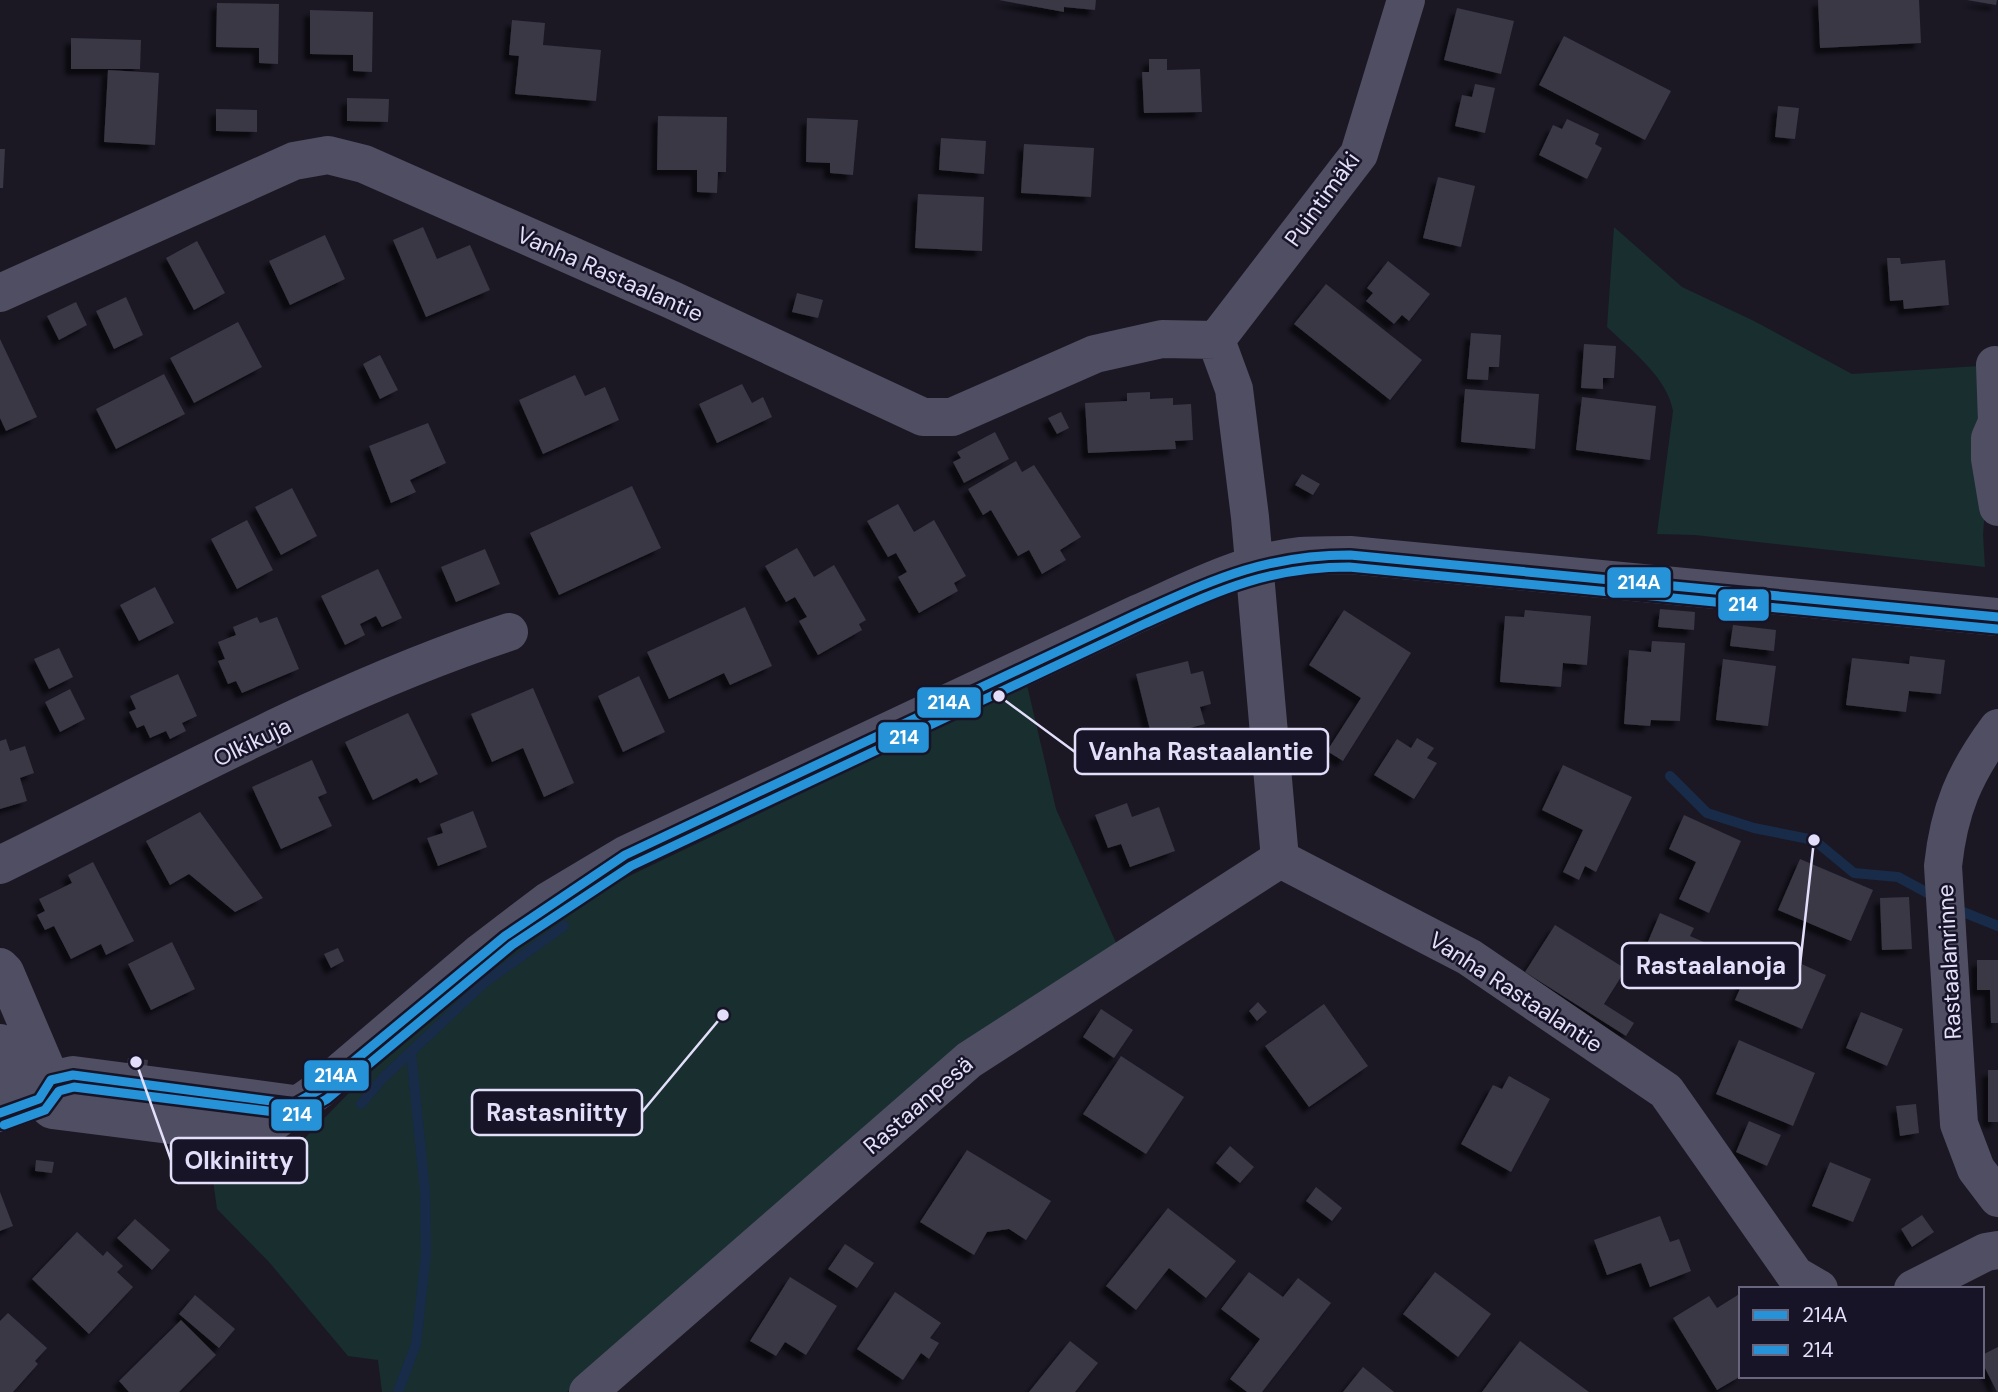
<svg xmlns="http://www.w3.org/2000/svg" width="1998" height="1392" viewBox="0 0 1998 1392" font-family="'DM Sans',sans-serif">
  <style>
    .green { fill: #182e2f }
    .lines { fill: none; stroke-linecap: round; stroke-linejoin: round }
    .stream { stroke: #182b49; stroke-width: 10 }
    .building { fill: #3a3745; filter: url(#shadow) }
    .minor { stroke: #504e62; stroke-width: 38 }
    .bus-1-casing { stroke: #181428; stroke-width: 14 }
    .bus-2-casing { stroke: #181428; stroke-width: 14 }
    .bus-1 { stroke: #2693d9; stroke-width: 9 }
    .bus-2 { stroke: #2693d9; stroke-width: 9 }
    .labels { text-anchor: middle; stroke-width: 5; stroke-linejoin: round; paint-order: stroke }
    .street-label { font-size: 23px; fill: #e3dffb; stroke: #181428 }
    .leader { fill: none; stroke: #e3dffb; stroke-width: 2.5 }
    .callout-dot { fill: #e3dffb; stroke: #181428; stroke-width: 2.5 }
    .callout { fill: #181428; stroke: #e3dffb; stroke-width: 2.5 }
    .callout-label { font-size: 24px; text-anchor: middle; font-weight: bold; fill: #e3dffb }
    .line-badge { stroke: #181428; stroke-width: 2.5 }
    .badge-label { font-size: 19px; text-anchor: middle; font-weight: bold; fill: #fff }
  </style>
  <defs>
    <filter id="shadow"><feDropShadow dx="-6" dy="6" stdDeviation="2" flood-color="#0009"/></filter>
  </defs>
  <rect width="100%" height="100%" fill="#1b1824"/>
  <path class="green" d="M1614 227 1682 287 1754 321 1852 374 1995 365 1983 535 1985 567 1695 535 1657 534 1673 411C1667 377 1631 350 1607 327Z
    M1027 685 1056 809 1118 947 961 1050 567 1392H382L378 1360 348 1356 269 1262 217 1209 213 1180 304 1139 377 1064 472 981 577 901Z"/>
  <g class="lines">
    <path class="stream" d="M1670 776 1707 813 1754 828 1814 840 1854 873 1898 877 1935 897
      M1963 912 1998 926
      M361 1104 383 1078 484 983 564 926
      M398 1392 416 1344 426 1254 425 1192 411 1052"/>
  </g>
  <path class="building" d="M999 0H1096L1095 10 1064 7V12Z
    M1818 0H1919L1921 43 1820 48Z
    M1967 0H1997L1996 5Z
    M217 3 279 4 278 64 259 63V48L216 47Z
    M1457 8 1514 21 1501 74 1444 60Z
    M310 10 373 12 372 72 353 71V55L310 54Z
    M512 20 545 23 543 45 601 50 596 101 515 94 519 56 509 55Z
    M1564 36 1671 91 1645 140 1539 85Z
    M71 38 141 40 140 69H71Z
    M1149 59H1167V70L1200 69 1202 112 1144 113 1142 72H1149Z
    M108 70 159 73 155 145 104 142Z
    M1475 84 1495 88 1485 133 1455 126 1462 95 1472 97Z
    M347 98 389 99 388 122 347 121Z
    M1778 106 1799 108 1795 139 1775 137Z
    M216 109 257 110V132L216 131Z
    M658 116 727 117 726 172H718L717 193 697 192V170H657Z
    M807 118 858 120 853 175 830 173V163L806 162Z
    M1567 119 1599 134 1595 144 1602 148 1587 179 1539 155 1553 125 1562 129Z
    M941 138 986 141 984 174 939 170Z
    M1024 144 1094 148 1091 197 1021 193Z
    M0 149H5L3 188H0Z
    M1438 177 1475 186 1461 247 1423 238Z
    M918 194 984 197 982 251 915 248Z
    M423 227 437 259 470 245 490 290 426 317 393 240Z
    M325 235 345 279 290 305 269 261Z
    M197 241 225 293 194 310 166 258Z
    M1887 258H1900L1901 264 1945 260 1949 305 1904 309 1903 300 1890 301Z
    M1388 261 1430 294 1409 321 1402 315 1394 324 1366 301 1373 293 1367 288Z
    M1326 284 1422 360 1390 400 1294 324Z
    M797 293 823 300 818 318 792 312Z
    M126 297 143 335 114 349 96 311Z
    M76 302 87 325 59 340 47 316Z
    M238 322 262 367 194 403 170 358Z
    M1471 333 1501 335 1499 367H1489L1488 380 1467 379Z
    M0 339 37 417 6 431 0 418Z
    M1584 344 1616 346 1614 378H1603V389L1581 388Z
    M380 355 398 390 380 399 363 364Z
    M164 374 185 414 116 449 96 409Z
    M575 375 585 396 605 387 619 420 543 454 519 400Z
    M742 384 752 403 763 397 772 417 717 443 699 404Z
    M1465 389 1539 394 1535 449 1461 442Z
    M1150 392V399L1173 398V405L1191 404 1193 440 1175 441 1176 449 1088 453 1085 403 1127 401V393Z
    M1582 397 1656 406 1650 460 1576 450Z
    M1061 412 1069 428 1057 434 1048 418Z
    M428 423 446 463 410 480 416 492 391 503 369 446Z
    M995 432 1009 459 964 483 953 462 961 458 957 452Z
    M1016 461 1022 472 1034 465 1081 537 1060 550 1066 560 1042 574 1029 550 1018 556 991 510 983 515 968 489Z
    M1302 474 1320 484 1313 495 1295 485Z
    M632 486 661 548 559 595 530 533Z
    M292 488 317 536 281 555 255 507Z
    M898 504 914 532 934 520 966 576 954 583 958 591 919 613 898 577 907 572 896 553 888 557 867 521Z
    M247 520 273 570 237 589 211 539Z
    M797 548 814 577 834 565 866 620 859 624 862 630 818 655 799 621 807 617 795 597 786 602 765 566Z
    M485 549 500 584 456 602 441 567Z
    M378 569 402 618 382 627 376 616 360 624 365 635 345 645 321 596Z
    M155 587 174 623 139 641 120 605Z
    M745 607 772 666 730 685 724 673 669 699 647 652Z
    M1660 609 1695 612 1694 630 1658 627Z
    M1344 610 1411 653 1343 761 1327 751 1361 698 1309 665Z
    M1525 610 1591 616 1587 665 1563 663 1561 687 1500 682 1505 616 1524 617Z
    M257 617 260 623 277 617 299 669 242 693 236 681 228 684 218 661 225 659 218 642 236 635 233 627Z
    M1733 625 1776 630 1774 651 1730 646Z
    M1652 641 1685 643 1680 721 1651 720 1650 726 1624 724 1629 650 1651 652Z
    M59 648 73 677 49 689 34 659Z
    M1910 656 1945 660 1941 694 1909 691 1906 712 1846 705 1852 658 1909 664Z
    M1723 659 1776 666 1768 726 1716 720Z
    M1188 661 1191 674 1203 671 1211 704 1200 707 1205 724 1152 738 1136 674Z
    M178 674 197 716 182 723 186 731 170 739 166 731 150 738 144 725 137 728 129 712 136 709 130 696Z
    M639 676 665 732 623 752 598 696Z
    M533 688 574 783 544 797 523 748 492 762 471 714Z
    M70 689 85 719 60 732 45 702Z
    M408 713 438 774 420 783 417 778 373 800 345 742Z
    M1417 738 1434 748 1427 758 1437 763 1414 799 1374 775 1397 739 1411 748Z
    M6 739 10 751 25 746 34 773 20 778 27 801 0 809V741Z
    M312 760 327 793 318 797 332 826 281 849 252 787Z
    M1563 765 1632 797 1596 872 1585 866 1579 880 1563 872 1583 830 1542 810Z
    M1127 803 1132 817 1159 807 1175 851 1130 867 1121 844 1108 848 1095 815Z
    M473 811 487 847 438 866 427 838 443 833 440 824Z
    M200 812 263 898 235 912 189 874 170 885 146 841Z
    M1684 815 1741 841 1709 913 1679 899 1696 862 1669 849Z
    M1800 859 1873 890 1851 941 1778 910Z
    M93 862 134 941 106 955 101 944 71 959 54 926 45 930 37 915 45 911 39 899 72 883 68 875Z
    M1909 897 1912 949 1882 950 1880 898Z
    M1660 913 1694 928 1690 936 1706 943 1696 965 1647 944Z
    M1555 925 1626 969 1604 1004 1634 1023 1626 1036 1525 972Z
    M172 942 195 989 151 1010 128 964Z
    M1759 945 1826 975 1802 1029 1735 1000Z
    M338 948 344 961 331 968 324 954Z
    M1977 960H1998V1023H1991L1990 990H1977Z
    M1258 1002 1267 1012 1257 1021 1249 1011Z
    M1324 1004 1368 1066 1309 1107 1265 1046Z
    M1101 1009 1133 1030 1114 1058 1083 1037Z
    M1861 1012 1903 1029 1887 1066 1846 1048Z
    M1739 1040 1815 1073 1793 1126 1716 1094Z
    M1121 1056 1184 1097 1146 1154 1083 1114Z
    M128 1058 148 1060 147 1067 127 1065Z
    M1988 1070H1998V1122H1988Z
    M1509 1076 1550 1099 1511 1172 1461 1144 1493 1085 1502 1089Z
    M1916 1104 1919 1133 1900 1136 1896 1106Z
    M1749 1121 1781 1135 1767 1166 1736 1152Z
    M1230 1146 1254 1167 1240 1183 1216 1163Z
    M967 1150 1051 1201 1026 1240 1009 1229 987 1232 974 1255 920 1222Z
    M36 1160 54 1162 52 1173 35 1171Z
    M1830 1162 1871 1179 1853 1222 1812 1206Z
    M1316 1187 1342 1208 1332 1221 1306 1201Z
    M0 1192 13 1226 0 1231Z
    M1168 1208 1236 1261 1206 1298 1169 1268 1136 1310 1106 1286Z
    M1922 1215 1934 1232 1912 1247 1901 1229Z
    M1660 1216 1670 1242 1679 1239 1691 1271 1650 1287 1641 1263 1607 1275 1594 1240Z
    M135 1219 170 1250 152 1270 117 1238Z
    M77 1232 103 1256 107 1251 123 1266 117 1272 133 1287 89 1334 32 1279Z
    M845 1244 874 1263 857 1288 828 1269Z
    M1249 1272 1283 1297 1298 1278 1331 1303 1262 1392H1247L1230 1379 1260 1339 1221 1309Z
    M1435 1272 1491 1314 1458 1357 1403 1314Z
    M790 1277 837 1306 806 1355 785 1342 776 1356 750 1341Z
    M895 1292 941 1323 930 1338 939 1343 929 1359 921 1353 903 1380 857 1349Z
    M1741 1293V1376L1717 1390 1673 1318 1709 1296 1717 1308Z
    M195 1295 235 1329 219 1348 179 1314Z
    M8 1313 47 1348 35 1361 38 1364 13 1392H0V1321Z
    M181 1320 216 1355 179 1392H129L119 1381Z
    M1070 1341 1098 1363 1075 1392H1029Z
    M1520 1341 1589 1392H1482Z
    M1998 1347V1392H1997L1982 1362V1355Z
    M1363 1367 1394 1392H1343Z"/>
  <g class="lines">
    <path class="minor" d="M0 293 294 161 328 155 364 164 672 300 923 417H952L1095 354 1162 339 1216 340 1234 389 1250 517 1280 859 1469 957 1666 1091 1795 1275 1819 1289
      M1216 340 1359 154 1406 0
      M1995 365 1997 422 1990 438V459L1998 507
      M1998 728C1964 774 1949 810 1943 866L1959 1124 1976 1169 1998 1198
      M0 865C165 784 335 689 509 632
      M0 967 5 972 51 1080
      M0 1043 22 1105
      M39 1099 52 1110 209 1130H253L275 1121 319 1090 481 952 548 901 625 855 1137 614C1189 591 1242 562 1301 556 1317 555 1334 555 1350 555L1998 617
      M0 1113 39 1099 51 1080 73 1075 294 1104
      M1913 1289 1986 1252 1998 1250
      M588 1392 969 1060 1280 859"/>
    <defs>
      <path id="bus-1" d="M0 1113 39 1099 51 1080 73 1075 294 1104 319 1090 505 936 625 855 1137 614C1213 580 1264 555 1350 555L1998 617"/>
      <path id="bus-2" d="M4 1125 45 1110 59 1091 74 1087 299 1115 327 1099 512 945 631 866 1142 625C1216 592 1266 567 1349 567L1997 629"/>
    </defs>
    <use href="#bus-1" class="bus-1-casing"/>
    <use href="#bus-2" class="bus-2-casing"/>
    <use href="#bus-1" class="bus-1"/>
    <use href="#bus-2" class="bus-2"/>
  </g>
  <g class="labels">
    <g class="street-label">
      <text transform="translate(1322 199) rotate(-54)" y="8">Puintimäki</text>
      <text transform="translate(610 274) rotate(24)" y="8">Vanha Rastaalantie</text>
      <text transform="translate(252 742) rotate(-26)" y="8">Olkikuja</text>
      <text transform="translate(1949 962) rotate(-93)" y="8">Rastaalanrinne</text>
      <text transform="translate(1516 992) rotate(33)" y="8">Vanha Rastaalantie</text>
      <text transform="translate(918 1105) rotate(-41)" y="8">Rastaanpesä</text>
    </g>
  </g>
  <path class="leader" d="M999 696L1075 752M1814 840L1800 965M723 1015L642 1112M136 1062L171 1160"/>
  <g class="callout-dot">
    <circle cx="999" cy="696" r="7"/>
    <circle cx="1814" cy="840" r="7"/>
    <circle cx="723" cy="1015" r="7"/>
    <circle cx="136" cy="1062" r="7"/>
  </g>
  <g class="callout">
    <rect x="1075" y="729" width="253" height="45" rx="7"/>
    <rect x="1622" y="943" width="178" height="45" rx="7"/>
    <rect x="472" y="1090" width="170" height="45" rx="7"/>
    <rect x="171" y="1138" width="136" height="45" rx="7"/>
  </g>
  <g class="callout-label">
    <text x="1201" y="760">Vanha Rastaalantie</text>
    <text x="1711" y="974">Rastaalanoja</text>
    <text x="557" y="1121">Rastasniitty</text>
    <text x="239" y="1169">Olkiniitty</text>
  </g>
  <g class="line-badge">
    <rect x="1606" y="566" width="66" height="33" rx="7" fill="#2693d9"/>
    <rect x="1717" y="588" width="53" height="34" rx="7" fill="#2693d9"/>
    <rect x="916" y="686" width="66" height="33" rx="7" fill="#2693d9"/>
    <rect x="877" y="721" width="53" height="33" rx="7" fill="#2693d9"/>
    <rect x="303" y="1059" width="67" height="33" rx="7" fill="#2693d9"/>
    <rect x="270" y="1098" width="53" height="34" rx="7" fill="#2693d9"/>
  </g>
  <g class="badge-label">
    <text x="1639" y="589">214A</text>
    <text x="1743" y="611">214</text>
    <text x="949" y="709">214A</text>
    <text x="904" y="744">214</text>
    <text x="336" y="1082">214A</text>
    <text x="297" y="1121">214</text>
  </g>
  <rect x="1739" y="1287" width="245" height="91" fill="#181428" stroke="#69657c" stroke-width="2"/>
  <rect x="1753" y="1310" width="35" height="10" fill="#2693d9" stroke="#69657c" stroke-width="2"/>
  <text x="1802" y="1322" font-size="21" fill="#e3dffb">214A</text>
  <rect x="1753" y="1345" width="35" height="10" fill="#2693d9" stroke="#69657c" stroke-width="2"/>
  <text x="1802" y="1357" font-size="21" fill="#e3dffb">214</text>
</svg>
